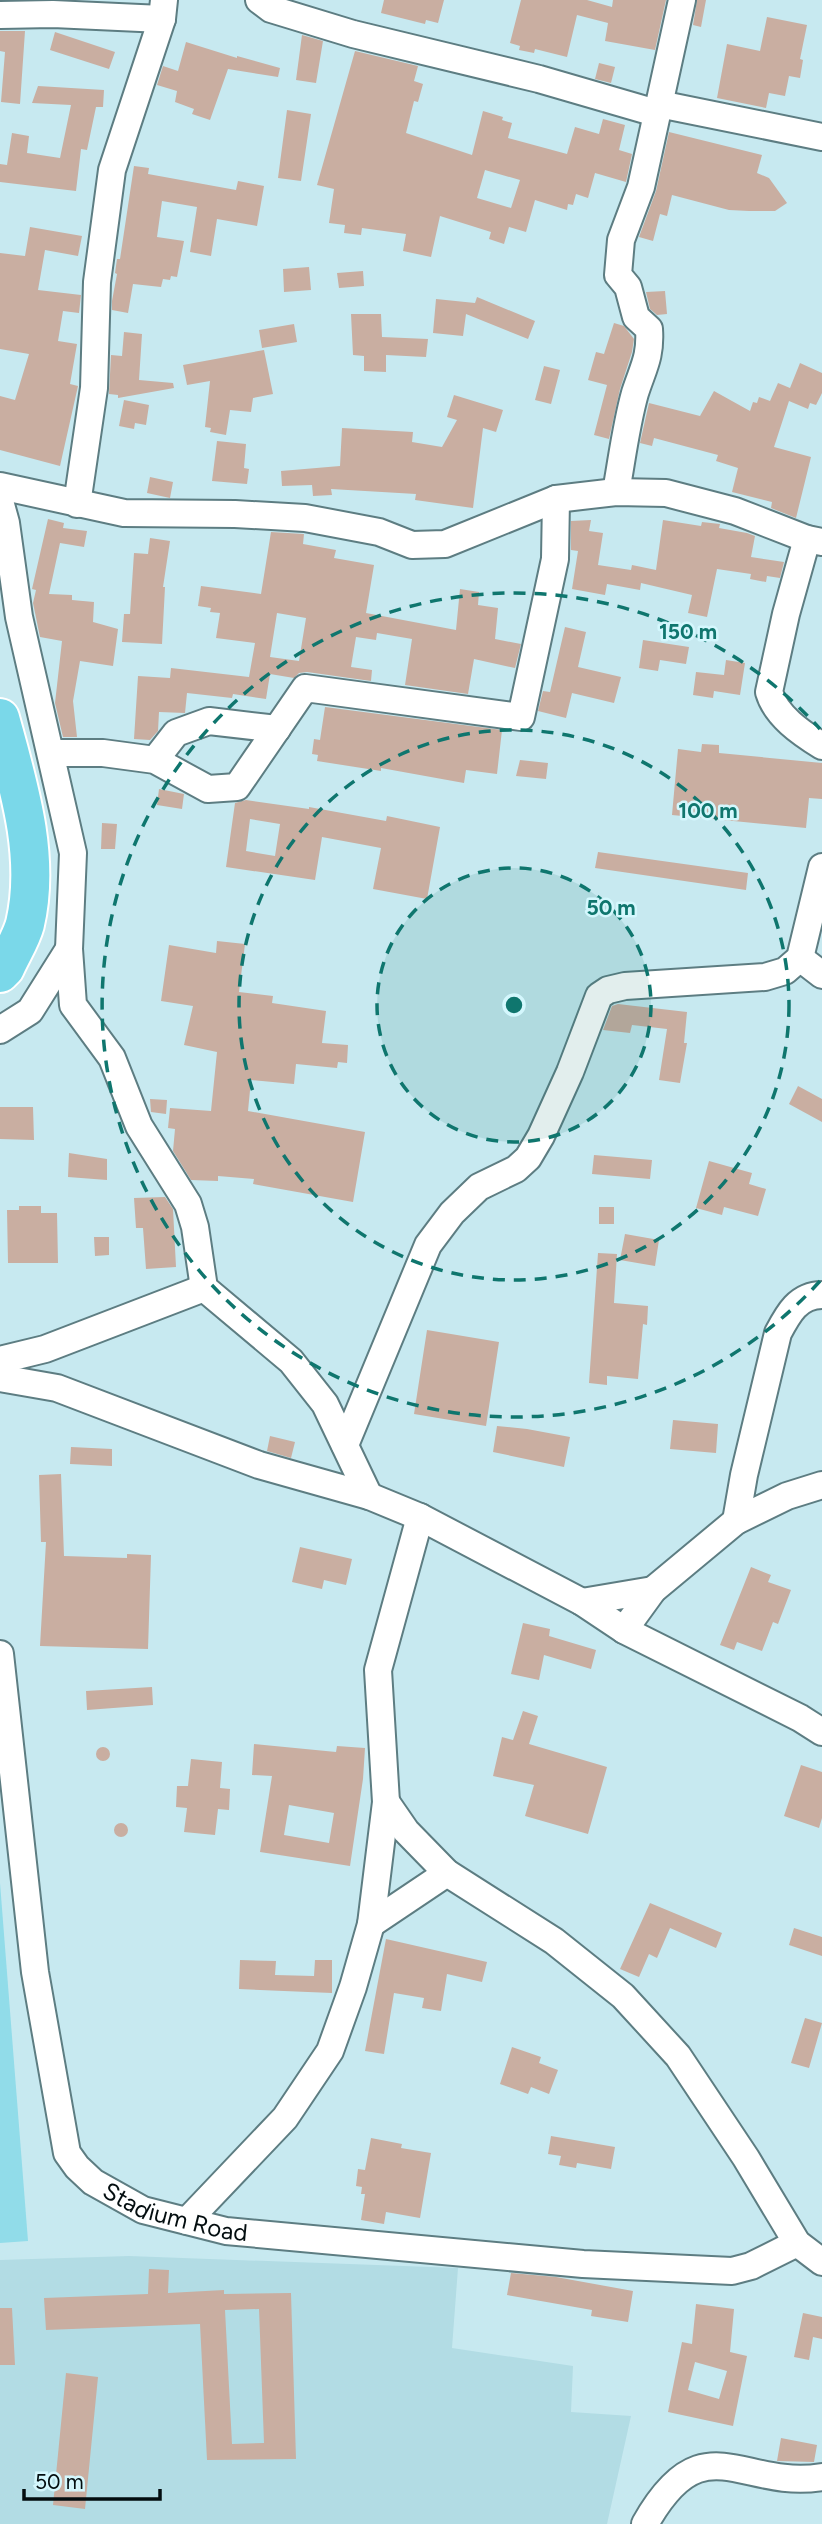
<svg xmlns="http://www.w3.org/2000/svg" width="822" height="2524" viewBox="0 0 822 2524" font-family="Figtree,sans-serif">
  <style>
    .built { fill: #b2dce4 }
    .green { fill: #91dce9 }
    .building { fill: #c9aea1; fill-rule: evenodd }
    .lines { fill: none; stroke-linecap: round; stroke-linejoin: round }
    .minor-casing { stroke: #5d7d82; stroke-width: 30 }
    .highway-casing { stroke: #fff; stroke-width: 42 }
    .minor { stroke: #fff; stroke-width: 26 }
    .highway { stroke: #7ad8e9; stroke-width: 38 }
    .ring { fill: none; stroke: #0f766e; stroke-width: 3.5; stroke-dasharray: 12 9 }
    .labels { text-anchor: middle; stroke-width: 5; stroke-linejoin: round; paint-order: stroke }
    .street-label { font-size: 24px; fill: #030d0f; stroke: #d4f7fd }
    .centre { fill: #0f766e; stroke: #d4f7fd; stroke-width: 3.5 }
    .ring-label { font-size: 21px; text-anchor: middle; font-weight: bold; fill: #0f766e; stroke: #d4f7fd; stroke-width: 5; stroke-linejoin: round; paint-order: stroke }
  </style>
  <rect width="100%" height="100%" fill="#c7e9f0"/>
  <path class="built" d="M129 2256 458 2268 452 2348 573 2366 571 2412 631 2416 607 2524H0V2260Z"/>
  <path class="green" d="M0 1883 28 2241 0 2243Z"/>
  <path class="building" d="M384 0H444L438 23 426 20 425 24 381 13Z
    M521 0H587L612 7 613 0H666L655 50 605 41 608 23 577 15 567 57 535 49 534 53 519 50 520 46 510 43Z
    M697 0H706L701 27 693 25Z
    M767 17 807 25 800 59 803 60 800 78 789 76 785 96 769 93 766 108 717 98 727 44 760 51Z
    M0 31H25L20 104 1 102 5 52 0 51Z
    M55 32 115 52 109 69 50 50Z
    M302 35 323 41 316 83 296 80Z
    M186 42 237 58V56L280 68 278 77 228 69 210 120 192 114 194 109 175 102 177 91 157 85 163 66 178 71Z
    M355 51 418 66 414 81 423 84 418 102 414 101 406 133 472 155 483 111 503 117 502 120 512 123 508 138 567 154 575 127 599 134 603 119 625 125 619 150 632 154 626 182 595 173 588 198 576 194 573 205 568 204 567 210 535 200 526 232 509 227 504 244 489 239 491 232 440 216 431 257 403 251 406 234 362 228 361 235 344 233 345 225 329 223 334 189 317 185ZM485 170 520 180 511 208 477 198Z
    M599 63 615 67 611 83 595 79Z
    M38 86 104 90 103 107H96L87 150 81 149 76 191 0 182V164L7 165 12 133 29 136 27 153 60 158 71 105 32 103Z
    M287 110 311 114 301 181 278 178Z
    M669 132 762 155 757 173 769 178 787 203 775 211H749L729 210 672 195 667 216 660 214 653 241 639 237 656 191Z
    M134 166 149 168 148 174 236 190 238 181 264 186 257 226 217 219 211 256 190 252 197 207 162 201 157 237 184 241 177 277 171 276 170 280 163 279 161 287 133 284 128 313 112 310V301L117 274 115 273 117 259H120Z
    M30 227 82 236 78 256 45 250 38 290 81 295 79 313 63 311 58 341 77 344 70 384 78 386 60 466 0 450V396L15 400 29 354 0 349V253L25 256Z
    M309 267 311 290 284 292 283 269Z
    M363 271 364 286 339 288 337 273Z
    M665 291 667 314 657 315 650 309 646 292Z
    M477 297 535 321 528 339 466 314 463 336 433 333 436 299 475 303Z
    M351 314H381L382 337 428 339 426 357 386 355V372L364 371V356L353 355Z
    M614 323 624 326 634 339 632 352 620 389 609 439 594 435 607 385 588 380 596 352 604 354Z
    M294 324 297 342 262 348 259 330Z
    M124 332 142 334 139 380 173 383 174 388 118 398V395L109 394 111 355 122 356Z
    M264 350 273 394 253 398 251 412 230 410 226 435 210 432 211 428 205 427 210 381 187 385 183 365Z
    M800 363 822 373V393L816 405 810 403 808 409 789 401 774 447 811 457 796 518 771 508 772 502 732 492 738 468 716 461 718 455 654 438 652 446 640 443 649 403 700 416 714 391 750 411 753 402 757 403 759 397 770 401 778 383 790 388Z
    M544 366 560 370 551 404 535 400Z
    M454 395 503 410 496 432 483 428 473 508 415 500 416 494 331 489 332 495 313 496 312 485 282 486 281 471 340 466 342 428 413 432 412 442 442 447 457 420 447 417Z
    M124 400 149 405 146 425 135 423 134 429 119 426Z
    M217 441 246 444 244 468 249 469 247 484 212 481Z
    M150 477 173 482 170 498 147 493Z
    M48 519 64 523 63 528 87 531 84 547 60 543 49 594 72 595V600L94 602 93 622 118 629 113 666 80 661 73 701 77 737H63L55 703 62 641 40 637 33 603 36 590 32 589Z
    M591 520 589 531 603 533 598 565 631 570 632 565 656 570 663 520 701 526 702 522 720 524 719 528 747 533 755 536 751 557 784 562 780 578 767 576 766 582 750 579 751 574 717 569 707 617 688 613 692 595 641 583 640 590 607 584 605 595 572 589 578 551 571 550V521Z
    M271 532 304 534 303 544 336 550 334 558 374 565 366 613 456 630 460 589 479 592 478 605 498 608 495 639 521 644 515 668 474 659 468 694 405 685 412 639 377 633 376 640 356 637 351 667 372 670 371 681 307 672 299 673 294 678 270 674 266 699 233 694 232 698 187 693 185 713 159 712 158 731 150 740 134 739 138 676 170 678 171 668 249 677 255 643 216 638 220 613 210 612 211 608 198 606 201 586 261 594ZM277 613 306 618 299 661 270 657Z
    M150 538 170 541 163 587H165L162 644 122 642 124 614H130L134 553 148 554Z
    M565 627 586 632 578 667 621 677 614 703 572 693 566 718 538 711 543 691 550 692Z
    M643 640 689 647 686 664 660 660 658 671 639 668Z
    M726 660 745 663 740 695 714 691 713 698 693 695 696 672 724 675Z
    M325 707 502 730 497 774 466 770 464 783 381 768V771L317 761 318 755 312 754 314 739 320 740Z
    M702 744 719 745V753L822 763V799L809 798 806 828 672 815 678 749 701 752Z
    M520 760 548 763 546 779 516 776Z
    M159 789 184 794 182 809 157 805Z
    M246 800 309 809V807L386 821 387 816 440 827 427 899 373 889 381 848 322 837 315 880 226 867 235 803ZM250 819 280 824 275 856 246 851Z
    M102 823 117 824 115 849H101Z
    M598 852 748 873 746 890 595 868Z
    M217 941 245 944 239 992 273 996 272 1003 326 1011 322 1043 348 1045 347 1063 338 1062 337 1068 296 1064 294 1084 251 1080 248 1111 365 1132 353 1202 253 1184 254 1179 218 1176V1181L191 1180 173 1151 175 1129 168 1128 170 1108 211 1111 217 1052 184 1045 193 1006 161 1001 169 945 216 953Z
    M618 1004 687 1012 684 1043H687L680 1083 659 1080 667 1029 632 1025 630 1033 603 1030 612 1006Z
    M798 1086 822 1099V1122L789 1104Z
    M150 1099 167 1100 166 1114 151 1112Z
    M0 1107H33L34 1140 0 1139Z
    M69 1153 107 1159V1180L68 1177Z
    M594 1155 652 1160 650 1179 592 1174Z
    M709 1161 752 1173 749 1184 766 1189 758 1216 724 1207 722 1215 696 1208Z
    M165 1197 173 1209 176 1267 146 1269 143 1228H136L134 1198Z
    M19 1206H41V1213H57L58 1263H8L7 1210H19Z
    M599 1207H614V1224H599Z
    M625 1234 659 1240 655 1266 620 1260Z
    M94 1237H109V1255L95 1256Z
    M598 1253 617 1254 614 1303 648 1306 647 1325 643 1324 638 1379 607 1376V1385L589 1383Z
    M427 1330 499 1342 486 1426 414 1414Z
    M673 1420 718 1424 716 1453 670 1449Z
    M497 1426 527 1429 570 1437 564 1467 493 1452Z
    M270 1436 295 1442 291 1458 267 1451Z
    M71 1447 112 1449V1466L70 1464Z
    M61 1474 64 1556 127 1558V1554L151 1555 148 1649 40 1646 46 1542H41L39 1475Z
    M300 1547 352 1559 346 1585 324 1580 322 1589 292 1582Z
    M751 1567 771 1575 768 1582 791 1590 778 1624 773 1622 762 1651 737 1642 734 1650 720 1645Z
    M523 1623 550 1629 549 1636 596 1650 591 1669 544 1655 539 1680 511 1674Z
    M152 1687 153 1705 87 1710 86 1691Z
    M523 1711 538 1716 529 1744 607 1767 588 1834 525 1816 534 1785 493 1776 502 1737 513 1740Z
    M254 1744 336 1752 337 1746 365 1748 363 1779 350 1866 260 1852 272 1776 252 1775ZM289 1805 334 1813 329 1843 284 1835Z
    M96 1754a7 7 0 1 1 14 0a7 7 0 1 1-14 0Z
    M191 1759 222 1762 220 1788 230 1789 229 1810 218 1809 215 1835 184 1832 187 1808 176 1807 177 1786H188Z
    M801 1765 822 1772V1818L819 1828 784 1816Z
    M114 1830a7 7 0 1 1 14 0a7 7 0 1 1-14 0Z
    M650 1903 722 1933 716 1948 670 1928 657 1958 649 1954 639 1977 620 1969Z
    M794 1928 822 1937V1956L789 1945Z
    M386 1939 487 1962 482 1982 447 1974 441 2011 422 2008 424 1998 394 1993 384 2054 365 2051Z
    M240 1960 276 1961 275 1975 314 1976 315 1960H332V1993L239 1989Z
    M805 2018 822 2023 809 2068 791 2063Z
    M512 2047 541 2057 539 2063 558 2070 549 2094 531 2087 528 2094 500 2084Z
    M551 2136 615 2147 611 2169 577 2163 576 2168 559 2165 561 2156 548 2154Z
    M371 2138 402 2144 401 2148 431 2153 420 2218 386 2212 384 2224 361 2220 365 2194H361L362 2187 356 2186 358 2169 365 2170Z
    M149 2269 169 2270 168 2293 224 2290V2294L291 2293 296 2459 207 2460 200 2324 46 2330 44 2298 148 2294ZM259 2309 264 2443 232 2444 225 2310Z
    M511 2273 556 2277 633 2291 628 2322 591 2316 592 2310 507 2295Z
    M696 2304 734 2309 730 2352 747 2356 733 2426 668 2412 682 2342 692 2344ZM695 2362 727 2371 719 2399 688 2390Z
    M0 2308H12L15 2365H0Z
    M803 2313 822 2317V2339L813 2337 809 2360 794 2357Z
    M66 2373 98 2377 85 2509 53 2505Z
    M781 2438 817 2445 814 2462 777 2461Z"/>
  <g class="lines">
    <defs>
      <g id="minor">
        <path d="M259 0 271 9 353 34 539 79 656 113"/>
        <path d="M0 15 53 14 162 19"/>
        <path d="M659 104 822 137"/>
        <path d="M0 486 124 513 235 514 305 518 379 532 412 545 445 544 556 499 616 492 666 493 735 511 807 539 822 542"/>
        <path d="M616 492C622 459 626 425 635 393 643 368 651 357 649 329L636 317 628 287 618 275 621 240 641 187 682 0"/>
        <path d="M0 501 6 523 19 617 73 853 69 949 73 1005 112 1058 139 1126 188 1204 195 1227 204 1288 291 1361 325 1404 369 1496"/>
        <path d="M77 504 94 388 97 282 112 170 162 19 164 0"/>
        <path d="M807 539 786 614 769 692C776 716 801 733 822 746"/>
        <path d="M51 753H103L155 760 208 789 237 787 305 688 521 717 555 559 556 499"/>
        <path d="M155 760 176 733 209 721 277 729"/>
        <path d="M800 958 822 975"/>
        <path d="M0 1030 30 1011 69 949"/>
        <path d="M0 1360 45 1349 204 1288"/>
        <path d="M0 1378 57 1388 259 1465 369 1496 420 1517 582 1602 624 1630 800 1718 822 1732"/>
        <path d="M345 1445 428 1245 452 1213 479 1187 516 1169 528 1158 541 1136 570 1072 599 996 608 990 625 986 765 977 785 971 800 958 822 867"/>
        <path d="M736 1521 744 1475 778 1333C788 1314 798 1295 822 1295"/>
        <path d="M582 1602 653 1590"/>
        <path d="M624 1630 653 1590 736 1521 787 1496 822 1485"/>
        <path id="s1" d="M0 1654 35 1972 67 2153 77 2167 93 2182 143 2210 226 2231 583 2264 732 2271 751 2266 797 2243"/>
        <path d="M386 1802 406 1831 447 1873 554 1941 623 1996 678 2056 746 2158 797 2243 822 2262"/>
        <path d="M371 1924 447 1873"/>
        <path d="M187 2221 285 2118 330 2051 353 1987 371 1924 386 1802 378 1670 420 1517"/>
        <path d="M645 2524C703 2421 740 2490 822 2477"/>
      </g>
      <path id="highway" d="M0 718C18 784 41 856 25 924 21 939 11 954 5 968L0 973"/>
    </defs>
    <use href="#minor" class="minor-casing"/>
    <use href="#highway" class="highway-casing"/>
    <use href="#minor" class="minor"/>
    <use href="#highway" class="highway"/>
  </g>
  <circle cx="514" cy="1005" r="137" fill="#0f766e" fill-opacity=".12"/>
  <g class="ring">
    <circle cx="514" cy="1005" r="137"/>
    <circle cx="514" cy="1005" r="275"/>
    <path d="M820 1281A412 412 0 1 1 820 729"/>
  </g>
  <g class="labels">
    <g class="street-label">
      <text dy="8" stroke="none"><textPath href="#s1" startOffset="632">Stadium Road</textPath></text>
    </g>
  </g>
  <circle cx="514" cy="1005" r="10" class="centre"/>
  <g class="ring-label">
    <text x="688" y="639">150 m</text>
    <text x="708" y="818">100 m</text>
    <text x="611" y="915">50 m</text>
  </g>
  <path d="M24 2489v10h136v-10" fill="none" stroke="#030d0f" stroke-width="3.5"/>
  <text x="35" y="2489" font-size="21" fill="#030d0f" stroke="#d4f7fd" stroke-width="5" paint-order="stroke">50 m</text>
</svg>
